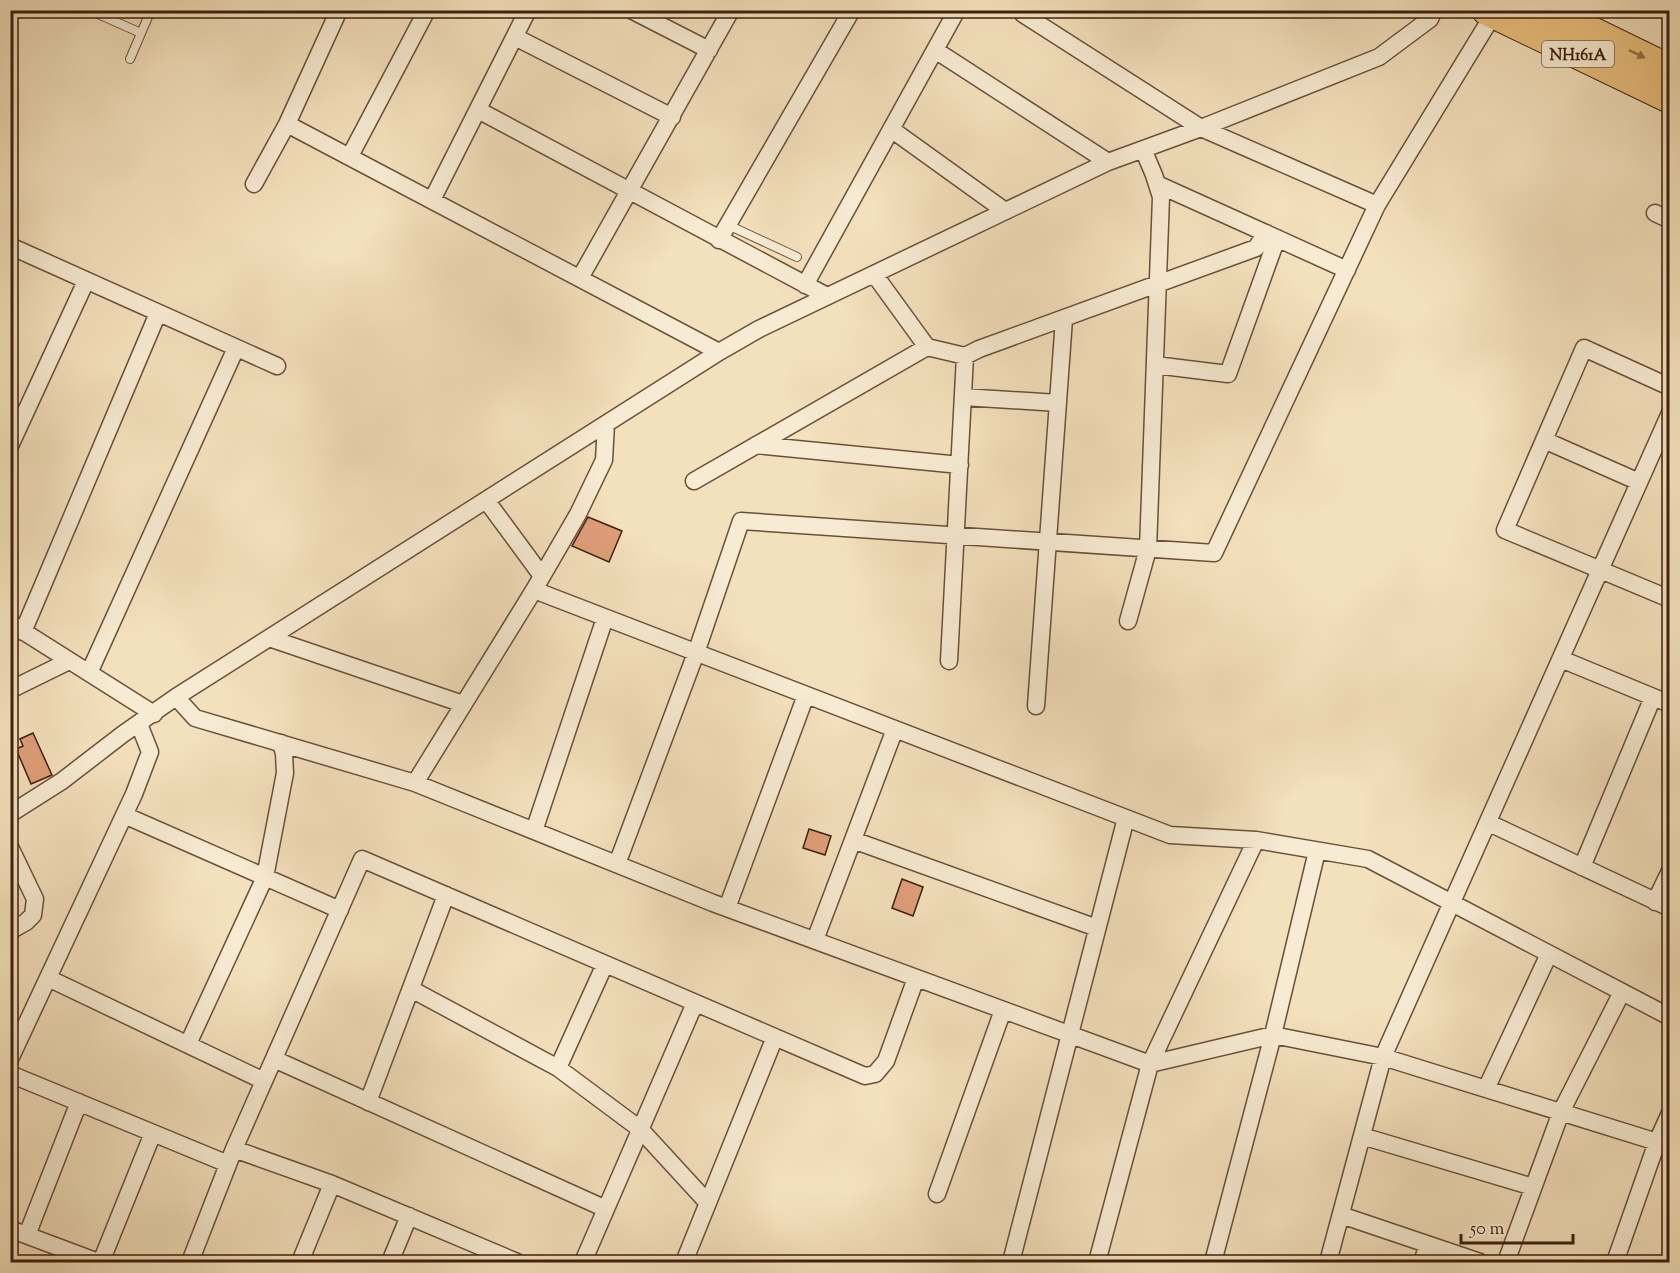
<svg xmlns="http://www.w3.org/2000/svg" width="1680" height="1273" viewBox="0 0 1680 1273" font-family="'Sorts Mill Goudy',serif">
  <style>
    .building { fill: #df9e7a; stroke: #3e200d; stroke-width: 1.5 }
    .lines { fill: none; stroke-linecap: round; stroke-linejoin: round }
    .lane-casing { stroke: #6b5039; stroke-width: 10 }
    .street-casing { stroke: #6b5039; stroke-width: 19 }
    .highway-casing { stroke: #3e200d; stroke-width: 32 }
    .lane { stroke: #f7ebd3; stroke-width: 8 }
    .street { stroke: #f7ebd3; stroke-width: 16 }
    .highway { stroke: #eac07e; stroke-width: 30 }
    .oneway { fill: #947046 }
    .labels { text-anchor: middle; stroke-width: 4.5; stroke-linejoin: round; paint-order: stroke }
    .shield { fill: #f7ebd3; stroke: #765d48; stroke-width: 1.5 }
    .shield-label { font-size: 16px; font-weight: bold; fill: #3e200d }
  </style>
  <rect width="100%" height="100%" fill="#f3e0bc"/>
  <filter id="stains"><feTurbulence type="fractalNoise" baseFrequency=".00333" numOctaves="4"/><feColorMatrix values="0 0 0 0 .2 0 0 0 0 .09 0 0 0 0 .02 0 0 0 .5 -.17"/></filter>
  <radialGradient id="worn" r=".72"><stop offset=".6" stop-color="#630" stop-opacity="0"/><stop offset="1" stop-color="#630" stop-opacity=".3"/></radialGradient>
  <path class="building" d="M588 517 622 531 609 562 572 546Z
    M33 733 52 775 31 784 16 749 23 746 20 739Z
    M809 829 831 836 825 855 803 848Z
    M902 879 923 887 913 916 892 908Z"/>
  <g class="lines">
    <defs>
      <path id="lane" d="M89 10 141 33
        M130 59 151 10
        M728 225 797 257"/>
      <path id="street" d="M631 10 709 50
        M1022 10 1023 14 1201 128 1377 205
        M515 37 672 117
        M935 50 1108 162
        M478 110 827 296
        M287 124 339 10
        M891 129 1005 211
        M350 156 427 10
        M254 184 287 124 719 352
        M1157 184 1347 270
        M432 200 528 10
        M1655 213 1670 220
        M719 240 852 10
        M10 246 277 366
        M874 274 927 347 965 356 979 349 1256 248 1266 233
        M580 278 731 10
        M805 285 957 10
        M1155 365 1228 374 1277 238
        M1670 387 1584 348 1505 530 1670 599
        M963 397 1058 403
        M1544 440 1639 482
        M756 445 960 465
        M10 446 86 281
        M694 481 927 347
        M486 500 542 576
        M534 590 1170 835 1256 840 1368 859 1670 1017
        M1128 621 1148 549 1161 197 1154 175 1143 149
        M10 623 154 714
        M23 632 158 313
        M269 638 463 704
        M1561 659 1670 704
        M949 661 965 356
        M89 673 236 348
        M10 690 69 661
        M176 697 195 718 415 783 713 903 1150 1064 1273 1035 1383 1057 1657 1142 1670 1113
        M1036 706 1064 319
        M415 783 534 590 578 514 604 460 606 424
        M10 814 62 781 123 734 176 697 719 352 759 329 1108 162 1201 128 1379 57 1430 19 1434 10
        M124 815 340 910
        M1489 823 1670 908
        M534 831 605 618
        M853 840 1097 928
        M10 847 35 899 33 915 26 922 10 931
        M617 864 696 653 741 521 1214 553 1377 205 1496 10
        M1582 867 1653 697
        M1655 902 1670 871
        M727 908 806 695
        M815 940 895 729
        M48 978 264 1081
        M411 989 558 1068 640 1129 707 1202
        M188 1044 265 877 285 773 284 754 281 743
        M10 1059 134 794 150 752 139 724
        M274 1059 606 1209
        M558 1068 605 964
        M10 1074 228 1164
        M1486 1089 1549 954
        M368 1102 446 895
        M1362 1136 1533 1187
        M234 1149 332 1184 517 1262
        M937 1194 1003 1010
        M1341 1215 1480 1262
        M10 1229 98 1262
        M27 1235 79 1102
        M101 1262 153 1133
        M190 1262 234 1149 362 859 865 1076 875 1074 886 1061 916 978
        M300 1262 332 1184
        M390 1262 409 1216
        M583 1262 695 1003
        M684 1262 775 1037
        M1011 1262 1126 818
        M1097 1262 1150 1064 1256 840
        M1213 1262 1273 1035 1317 851
        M1328 1262 1383 1057 1670 413
        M1422 1262 1428 1245
        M1506 1262 1561 1112 1622 992
        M1615 1262 1657 1142"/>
      <path id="highway" d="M1487 10 1670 98
        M1547 10 1670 70"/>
    </defs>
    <use href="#lane" class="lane-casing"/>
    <use href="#street" class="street-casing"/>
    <use href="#highway" class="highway-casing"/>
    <use href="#lane" class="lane"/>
    <use href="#street" class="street"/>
    <use href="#highway" class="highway"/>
  </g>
  <defs><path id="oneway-solid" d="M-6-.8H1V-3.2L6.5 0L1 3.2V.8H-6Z" transform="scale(1.5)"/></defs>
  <use class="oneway" href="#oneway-solid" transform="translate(1637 54) rotate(26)"/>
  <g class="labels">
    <rect class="shield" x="1542" y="41" width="72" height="26" rx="4.5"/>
    <g class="shield-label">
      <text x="1578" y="60">NH161A</text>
    </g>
  </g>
  <rect width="1680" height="1273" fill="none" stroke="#f3e0bc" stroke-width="36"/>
  <rect x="12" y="12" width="1656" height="1249" fill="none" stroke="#3e200d" stroke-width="3"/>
  <rect x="18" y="18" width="1644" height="1237" fill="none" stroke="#3e200d" stroke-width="1.5"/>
  <path d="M1461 1234v9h112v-9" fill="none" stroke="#3e200d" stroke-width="3"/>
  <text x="1470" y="1234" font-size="18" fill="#3e200d" stroke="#f7ebd3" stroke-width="4.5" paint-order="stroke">50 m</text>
  <rect width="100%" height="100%" filter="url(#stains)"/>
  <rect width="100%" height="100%" fill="url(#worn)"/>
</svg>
